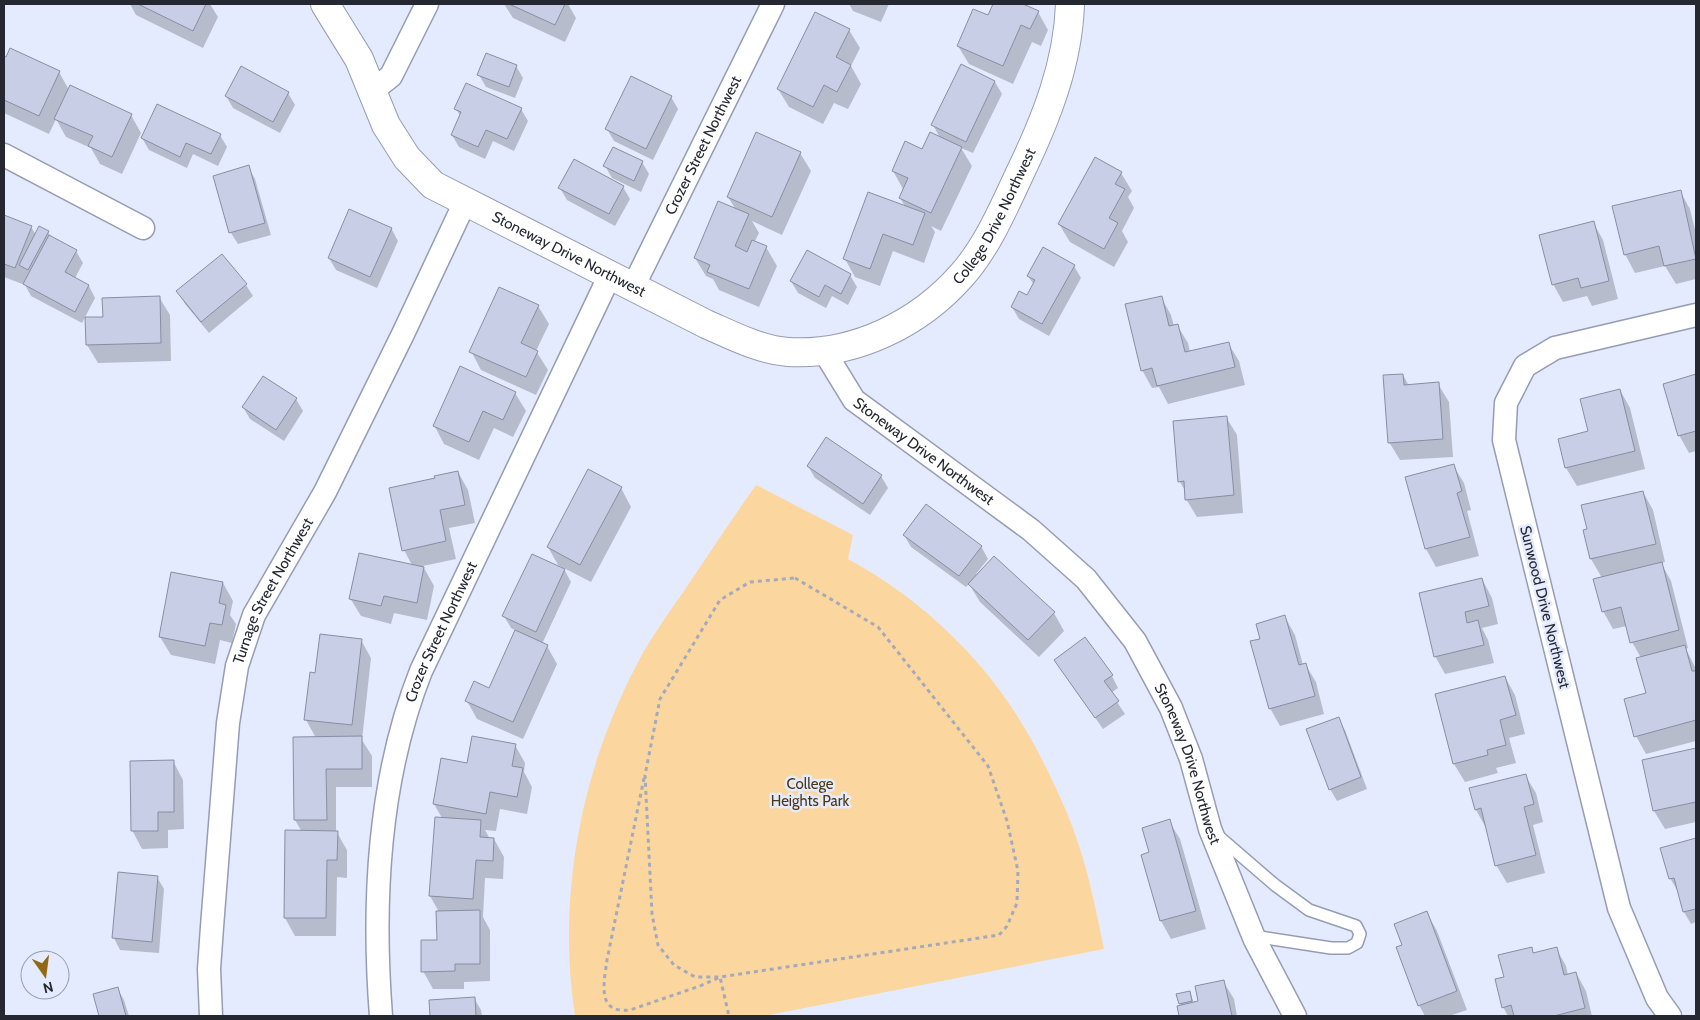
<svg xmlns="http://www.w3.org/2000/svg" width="1700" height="1020" viewBox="0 0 1700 1020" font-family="Cabin,sans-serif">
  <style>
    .green { fill: #fbd69e }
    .shadow { fill: #0003 }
    .building { fill: #c7cee6; stroke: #878ea4 }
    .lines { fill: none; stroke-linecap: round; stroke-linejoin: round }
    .lane-casing { stroke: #969cb3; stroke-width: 14 }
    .street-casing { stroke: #969cb3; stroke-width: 25 }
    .secondary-casing { stroke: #969cb3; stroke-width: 30 }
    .path { stroke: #a5aaba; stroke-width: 3; stroke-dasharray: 4 4; stroke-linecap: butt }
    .lane { stroke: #fff; stroke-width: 11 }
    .street { stroke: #fff; stroke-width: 22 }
    .secondary { stroke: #fff; stroke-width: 28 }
    .labels { text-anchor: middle; stroke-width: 5; stroke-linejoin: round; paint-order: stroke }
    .street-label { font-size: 15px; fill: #252831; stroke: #e5ebff }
    .park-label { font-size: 15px; fill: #4c3714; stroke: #e5ebff }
  </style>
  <rect width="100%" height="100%" fill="#e5ebff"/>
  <path class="green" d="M756 485 853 535 848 559C898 586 945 624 982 668 1019 711 1047 765 1069 818 1086 860 1095 905 1104 949L764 1016H575C557 898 580 774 635 668 649 640 668 614 686 588 709 554 732 519 756 485Z"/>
  <path class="shadow" d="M130 4H210L218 17 203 48 136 15Z
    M504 4H568L576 18 565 42 513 18Z
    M849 4H889L881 22 853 11Z
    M994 4H1025L1024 5 1038 12 1048 30 1041 46 1032 42 1013 84 969 64 958 46 988 17Z
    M816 14 849 30 860 48 851 66 861 84 848 109 834 103 823 124 789 107 778 89Z
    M4 57 59 72 69 90 131 115 141 133 122 174 100 164 91 148 66 137 56 119 49 134 4 113Z
    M516 66 523 78 515 98 486 87 479 75Z
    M995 82 1002 94 973 153 961 148 972 166 941 231 931 226 935 232 924 263 893 251 880 286 855 277 845 259 906 208 900 198 903 189 893 171 940 138 933 125Z
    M288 93 295 105 280 133 233 108 226 96Z
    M671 97 678 109 653 160 614 141 607 129Z
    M456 109H521L528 121 514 151 493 141 485 159 459 147 452 135 461 117Z
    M220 135 227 147 218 166 193 154 187 168 149 150 142 138Z
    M800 153 811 171 782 235 752 221 759 233 754 243 766 247 777 266 759 307 719 290 713 279 706 276 695 258 736 210 728 197Z
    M642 162 649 174 641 192 612 178 605 166Z
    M248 167 255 179 271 235 238 244 231 233Z
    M1121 173 1132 191 1128 197 1134 208 1122 231 1128 242 1114 267 1070 242 1059 224Z
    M623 187 630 199 615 226 567 200 560 188Z
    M1680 191 1690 209 1696 234V279L1676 284 1665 266 1635 273 1625 254Z
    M4 216 31 227 36 235 48 232 51 237 76 251 83 263 75 278 89 286 95 298 82 323 31 296 25 285 4 277Z
    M1593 222 1603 240 1618 299 1592 306 1587 296 1563 302 1553 284Z
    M391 228 398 241 377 288 336 270 329 258Z
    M1074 266 1081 278 1049 336 1019 319 1012 307 1028 297 1034 285 1028 276Z
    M850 275 857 287 848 305 832 296 826 308 798 293 791 281Z
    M246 285 253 296 209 333 185 304 178 292Z
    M159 297 170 315 171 361 98 363 87 345V319L104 318Z
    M1161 297 1171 315 1174 326 1177 325 1188 343 1190 352 1228 343 1239 361 1245 385 1168 404 1159 387 1152 388 1142 370Z
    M538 306 549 324 536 351 548 370 536 395 481 370 471 351Z
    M1403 375 1409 386 1438 384 1449 402 1453 457 1400 460 1389 442Z
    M1696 376V451L1689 453 1679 435 1665 385Z
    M1620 390 1630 408 1645 469 1577 486 1566 468Z
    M515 393 526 411 513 437 494 428 479 460 444 444 434 425Z
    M296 399 303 411 284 441 250 419 243 407Z
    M1226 417 1237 435 1243 513 1197 517 1186 499V492L1180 482Z
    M1453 465 1464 483 1471 510 1467 511 1479 556 1436 567 1426 549 1406 478Z
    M808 466 881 476 888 488 870 515 815 478Z
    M458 472 468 490 475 523 449 528 456 559 423 566 434 586 427 620 394 613 391 624 361 616 350 598 412 565 404 550Z
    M621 488 631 507 591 582 558 565 548 547Z
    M1643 492 1653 510 1665 562 1661 563 1671 581 1688 648 1686 649 1696 669V741L1646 754 1636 736 1647 694 1641 658 1632 642 1627 626 1613 629 1603 611 1602 578 1591 559 1585 531Z
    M904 535 981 546 988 559 976 574 1054 613 1064 631 1039 657 980 602 969 584 966 587 911 547Z
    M564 569 571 582 542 644 547 646 557 664 523 739 477 719 467 701 490 690 516 631 511 628 504 616Z
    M1482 579 1492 598 1498 624 1482 628 1488 640 1494 663 1445 674 1435 656Z
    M223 583 233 601 230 615 236 624 232 643 220 640 215 664 171 655 160 637Z
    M1285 617 1295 635 1303 665 1305 664 1316 682 1324 714 1280 726 1270 708 1261 640Z
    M361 640 371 658 362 740 372 756V787H336V831L347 850V878L337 877 336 936H295L285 918 302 832 295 820 294 738H316L306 720 317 674Z
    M1055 660 1112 676 1118 688 1111 693 1125 714 1103 729Z
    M1505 677 1515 695 1525 734 1509 738 1516 763 1496 768 1498 773 1465 782 1454 764 1436 695Z
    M1338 719 1345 730 1367 789 1337 801 1330 789Z
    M515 745 525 763 524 772 532 787 527 814 500 809 496 831 485 830 490 839H494L504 857 503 879 485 878 483 917 490 930V981L464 982V989H433L423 971 438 942 439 912 430 896 442 818 434 804 468 764Z
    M1695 750 1696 752V822L1665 829 1654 811 1643 761Z
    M173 761 183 780 184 829 168 830V848L142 849 132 830Z
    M1525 775 1536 793 1543 822 1533 825 1545 873 1507 883 1496 865 1486 828 1476 810Z
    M1169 821 1180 839 1206 929 1171 939 1161 921 1151 853Z
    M1696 840V922L1691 924 1684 912 1678 890H1677L1670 878 1662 849Z
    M157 877 164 889 159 953 120 950 114 938Z
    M1427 913 1437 931 1467 1010 1449 1016H1425L1419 1005 1404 946Z
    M1531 948 1534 954 1556 948 1566 966 1568 975 1576 973 1586 991 1592 1016H1508L1503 1007 1505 978Z
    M1223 981 1234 999 1237 1016H1181L1178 1007 1181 1006 1180 1003 1190 992 1194 1003 1200 1002Z
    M117 988 124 1000 129 1016H100L94 995Z
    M474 998 481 1010 482 1016H431L430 1001Z"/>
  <path class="building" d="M138 4H206L193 31Z
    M509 4H565L555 25Z
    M993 4H1023L1039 11 1030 29 1021 25 1003 66 957 46 973 9 988 15Z
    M815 12 850 29 836 57 851 65 837 92 824 85 813 107 777 89Z
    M10 48 60 71 39 116 4 100V56L6 57Z
    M486 53 517 65 509 87 477 75Z
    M961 64 995 81 966 142 931 125Z
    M241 66 289 92 273 122 225 96Z
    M631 76 672 96 646 149 605 129Z
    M466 83 522 108 507 139 486 130 478 147 451 135 461 112 454 109Z
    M70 85 132 114 112 157 88 146 93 136 54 119Z
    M157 104 221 134 211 154 186 143 180 157 141 138Z
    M756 132 801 152 772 217 727 197Z
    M930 132 962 147 931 213 899 198 908 178 892 171 905 141 922 149Z
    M613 147 643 161 634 181 603 166Z
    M1095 157 1122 172 1115 184 1125 189 1109 218 1118 223 1104 249 1058 224Z
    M574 159 624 186 609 214 558 188Z
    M249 165 265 223 229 233 213 176Z
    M1681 190 1696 259 1664 266 1659 246 1624 255 1612 206Z
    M868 192 925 213 913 245 883 234 870 269 843 259Z
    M718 201 749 214 735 246 747 252 752 240 767 246 749 289 707 272 710 265 694 258Z
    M349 209 392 228 370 277 328 258Z
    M4 215 32 226 15 268 4 264Z
    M1594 221 1609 281 1581 288 1578 278 1552 285 1539 235Z
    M39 226 49 231 28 270 19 265Z
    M49 235 77 250 65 272 89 285 75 312 23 284Z
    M1043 247 1075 265 1042 324 1011 307 1019 291 1027 295 1035 280 1027 276Z
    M807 250 851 274 841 294 825 285 819 297 790 281Z
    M222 254 247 284 201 322 176 291Z
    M499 287 539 305 521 343 538 351 526 377 469 352Z
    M160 296 161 343 86 345 85 317H103L102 298Z
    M1162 296 1169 326 1178 324 1185 352 1229 342 1235 367 1157 386 1152 368 1141 371 1125 304Z
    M460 366 516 392 503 420 483 411 469 442 433 426Z
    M1403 374 1404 385 1439 382 1443 439 1388 443 1383 375Z
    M1696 374V431L1678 436 1663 384Z
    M263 376 297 398 276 430 242 407Z
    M1620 389 1635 451 1565 468 1558 439 1588 431 1580 399Z
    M1227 416 1234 495 1185 500 1184 481 1178 482 1173 421Z
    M826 437 882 475 863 504 807 466Z
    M1454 464 1462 491 1457 493 1470 537 1425 549 1405 477Z
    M588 469 622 487 580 565 547 547Z
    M458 471 465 505 440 510 446 541 402 551 389 488 435 478 434 476Z
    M1643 491 1656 544 1590 559 1583 530 1587 529 1581 505Z
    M926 504 982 546 959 576 903 535Z
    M359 553 424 567 417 603 384 596 381 606 349 599Z
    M532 554 565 569 536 632 502 616Z
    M994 556 1055 612 1028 640 968 584Z
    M1662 562 1679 630 1630 643 1621 607 1602 612 1593 579Z
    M171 572 223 582 219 603 226 605 222 625 210 623 205 646 159 637Z
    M1482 578 1489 606 1465 612 1467 623 1478 620 1484 645 1434 657 1419 593Z
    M1285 615 1299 665 1306 663 1315 696 1269 709 1250 641 1260 639 1256 624Z
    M515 630 548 645 513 722 465 701 474 681 489 688Z
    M320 634 362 639 352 725 304 720 310 672 315 673Z
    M1085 637 1113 675 1104 681 1119 701 1095 718 1054 660Z
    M1685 645 1692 671H1696V720L1634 737 1624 699 1646 693 1636 658Z
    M1505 676 1516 715 1500 720 1506 745 1487 750 1488 755 1453 764 1435 694Z
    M1339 717 1361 777 1329 790 1306 729Z
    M362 736V769H326L327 820H294L293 737Z
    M472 736 516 744 512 766 523 768 517 797 490 792 486 814 433 804 441 758 467 763Z
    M1696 748V802L1653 811 1642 760Z
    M174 760V812H158V831H131L130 761Z
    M1526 774 1534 804 1524 807 1536 855 1495 866 1481 808 1475 810 1469 788Z
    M435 817 481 820 480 837 494 838 493 861 476 860 473 899 429 896Z
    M1170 819 1196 911 1160 921 1141 855 1149 852 1142 828Z
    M285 830 338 831 337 860H327L326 918H284Z
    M1696 838V909L1683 912 1674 878 1669 879 1660 848Z
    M118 872 158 876 152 942 112 938Z
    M480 910V964H455V971L421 972V940H437L436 911Z
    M1427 911 1457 991 1418 1006 1396 947 1402 945 1394 924Z
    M1532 947 1533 953 1557 947 1564 975 1576 972 1585 1008 1554 1016H1514L1511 1005 1502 1008 1495 979 1504 977 1498 955Z
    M1224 980 1232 1016H1179L1177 1006 1198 1001 1195 986Z
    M118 987 126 1016H99L93 994Z
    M1190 991 1192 1001 1179 1004 1176 994Z
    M475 997 476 1016H430L429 1000Z"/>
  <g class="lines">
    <defs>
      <path id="lane" d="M1217 835 1275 885 1309 910 1356 926 1360 934 1357 943 1348 948H1331L1253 936"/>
      <g id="street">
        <path d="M372 91 391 76 427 4"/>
        <path d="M4 155 143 228"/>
        <path id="s1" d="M633 287 773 4"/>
        <path id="s2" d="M824 351 854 400 1031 530 1086 579 1135 641 1171 708 1191 759 1210 829 1255 940 1295 1016"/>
        <path id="s3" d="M211 1016 209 969 212 927 228 723 237 666 254 615 325 492 403 334 465 202"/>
        <path id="s4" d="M381 1016C372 901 378 780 421 671L610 275"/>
        <path d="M1670 1016 1657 998 1619 908 1504 440 1506 403 1525 366 1555 348 1696 315"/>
      </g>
      <g id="secondary">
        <path id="s5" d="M325 4 359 59 386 125 407 158 433 185 706 324C731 335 760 350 788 352 854 356 919 324 962 275 987 247 1004 207 1020 173 1046 119 1068 64 1070 4"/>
      </g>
    </defs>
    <use href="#lane" class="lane-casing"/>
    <use href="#street" class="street-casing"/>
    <use href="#secondary" class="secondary-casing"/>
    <path class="path" d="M795 578 878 627 988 766 1007 821 1018 871 1017 903 1007 926 999 935 720 977H695L674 965 658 945 652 914 645 775 660 699 720 600 750 582Z
      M644 778 607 960C604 983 596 1014 630 1010L700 986 720 977 729 1016"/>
    <use href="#lane" class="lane"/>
    <use href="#street" class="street"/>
    <use href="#secondary" class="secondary"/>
  </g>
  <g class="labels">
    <g class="street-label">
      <text dy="5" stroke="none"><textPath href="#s1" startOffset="158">Crozer Street Northwest</textPath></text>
      <text dy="5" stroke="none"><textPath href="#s5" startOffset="870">College Drive Northwest</textPath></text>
      <text dy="5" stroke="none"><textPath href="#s5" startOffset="365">Stoneway Drive Northwest</textPath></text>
      <text dy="5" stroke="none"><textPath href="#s2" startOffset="144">Stoneway Drive Northwest</textPath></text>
      <text dy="5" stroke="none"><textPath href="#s3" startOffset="435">Turnage Street Northwest</textPath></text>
      <text transform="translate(1545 607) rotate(76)" y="5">Sunwood Drive Northwest</text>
      <text dy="5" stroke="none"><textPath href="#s4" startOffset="394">Crozer Street Northwest</textPath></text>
      <text dy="5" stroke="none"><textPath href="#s2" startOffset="564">Stoneway Drive Northwest</textPath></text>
    </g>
    <g class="park-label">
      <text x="810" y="789">College<tspan x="810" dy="17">Heights Park</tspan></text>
    </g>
  </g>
  <rect width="1700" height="1020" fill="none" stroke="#252831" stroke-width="10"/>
  <g transform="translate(45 975) rotate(166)"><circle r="24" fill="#e5ebff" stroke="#989dad"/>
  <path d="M0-4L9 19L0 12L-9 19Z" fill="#936813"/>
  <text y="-8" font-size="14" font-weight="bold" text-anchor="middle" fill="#252831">N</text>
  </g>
</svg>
